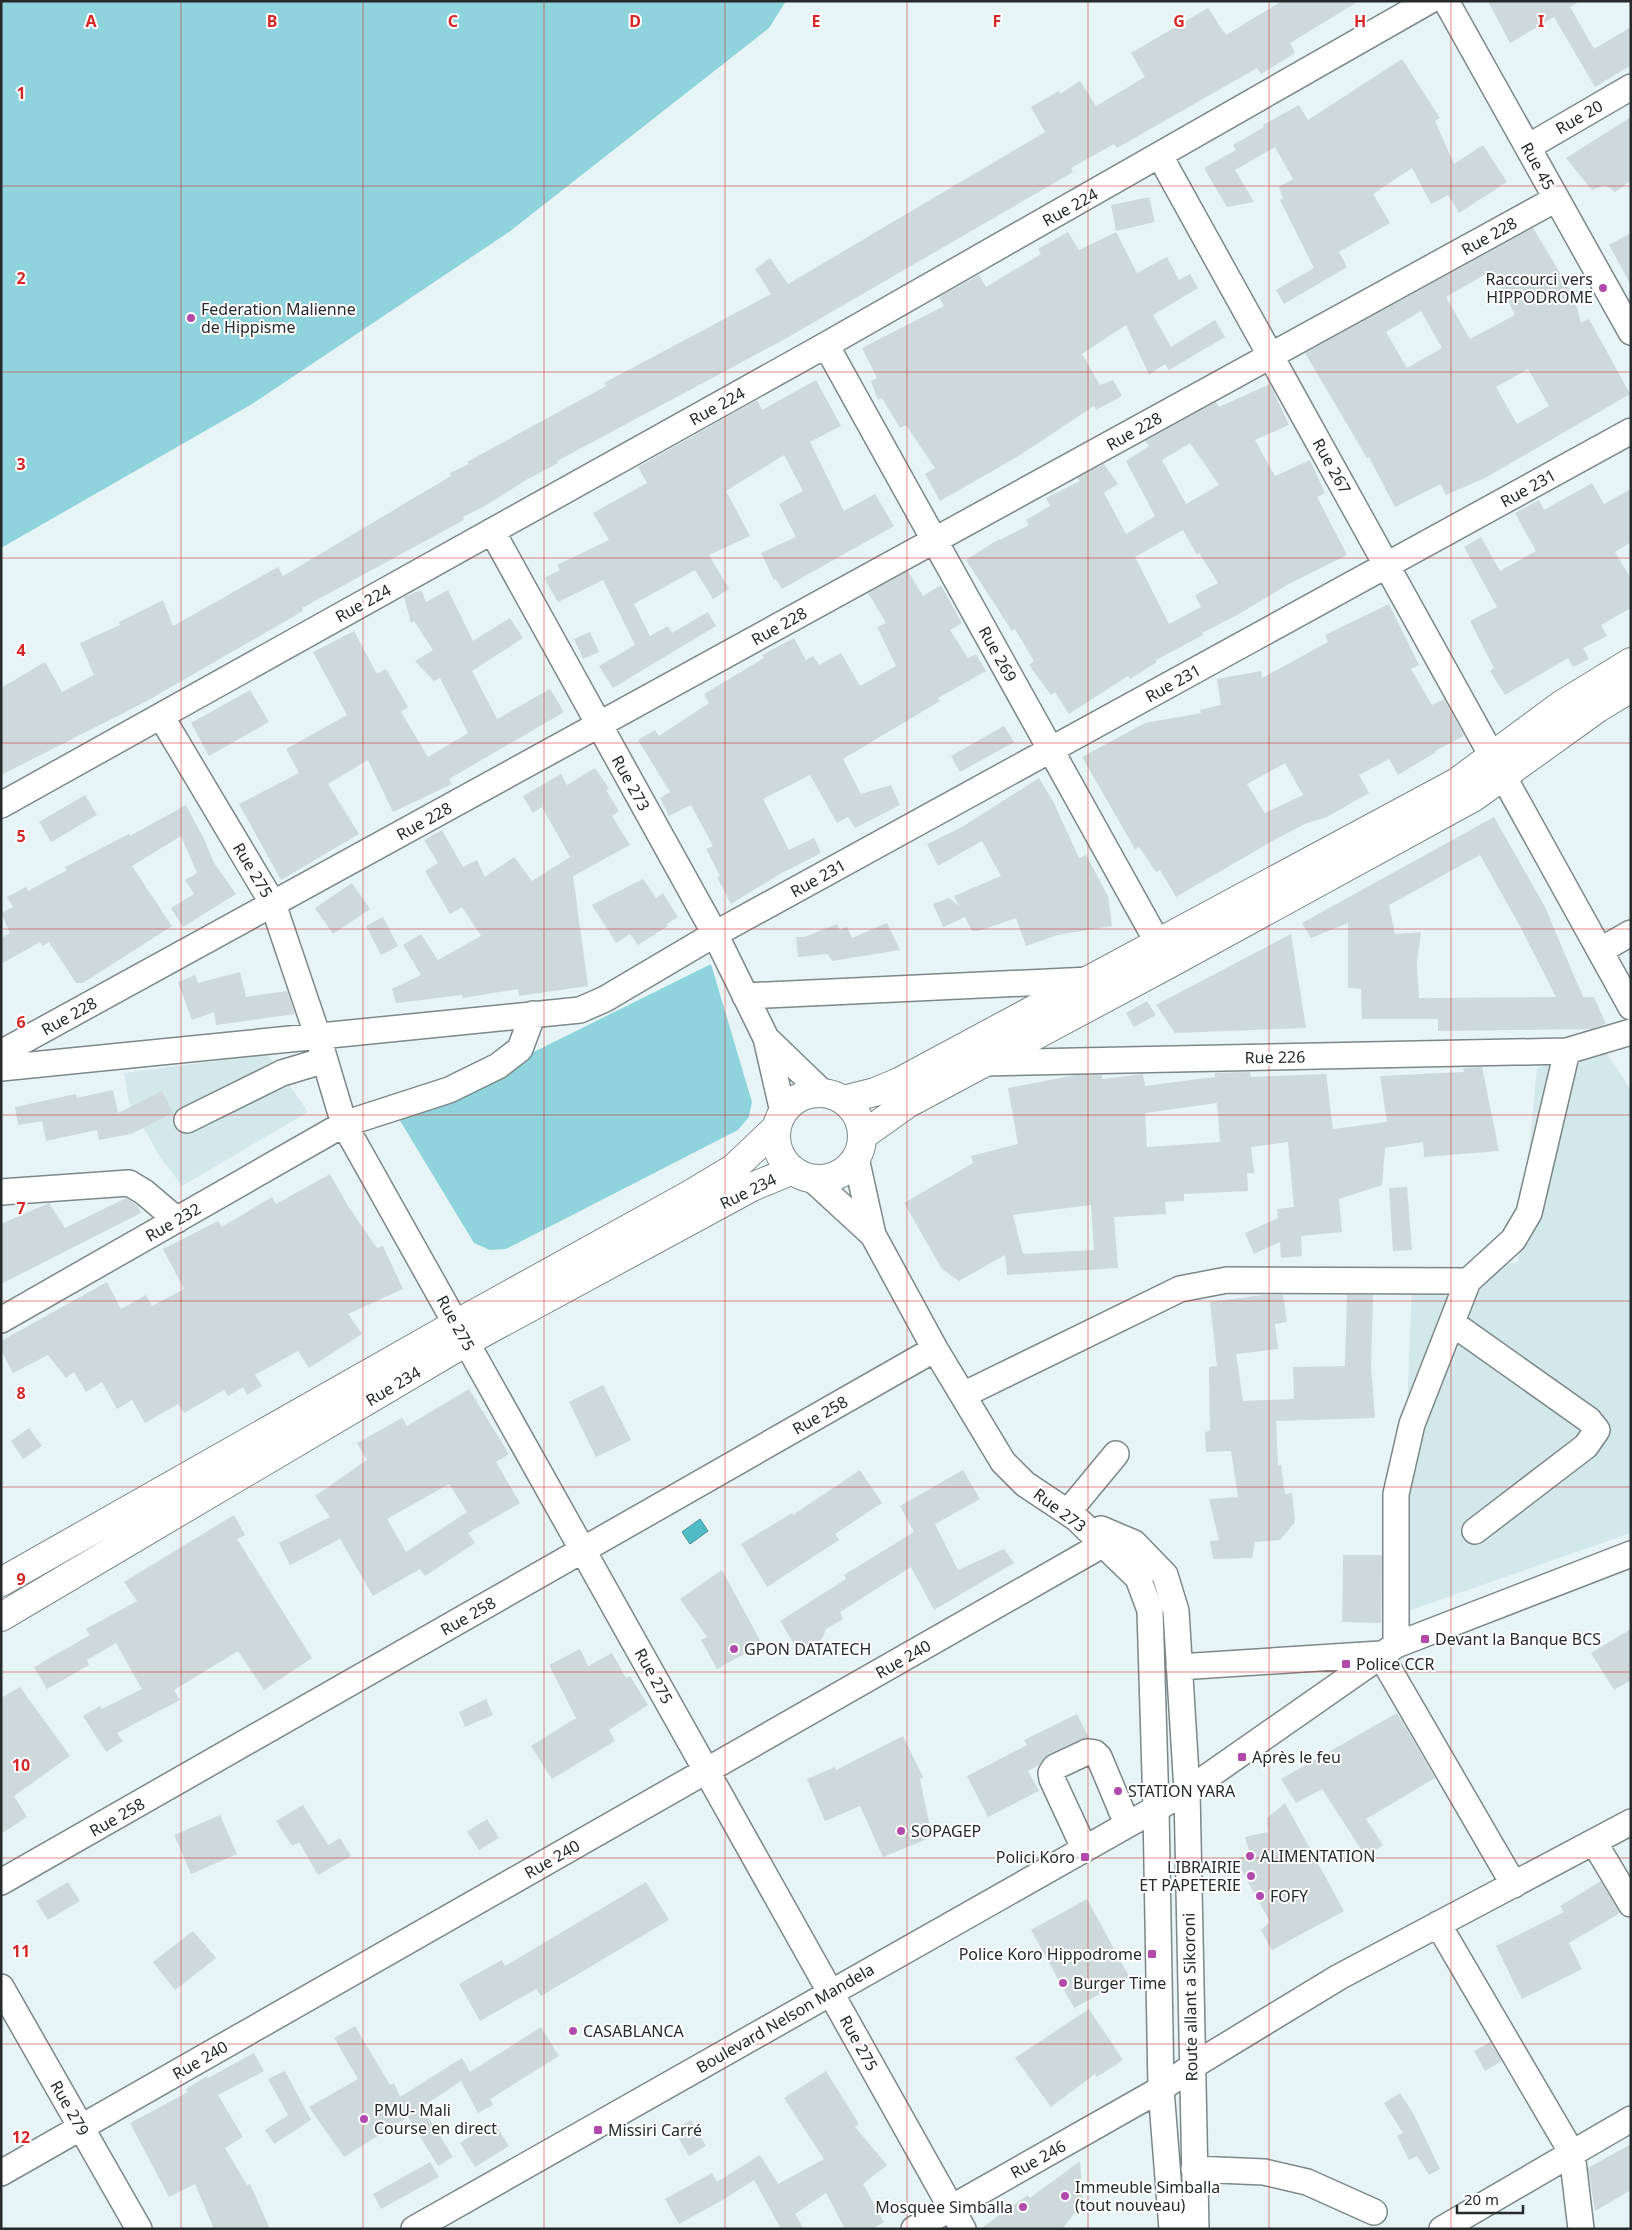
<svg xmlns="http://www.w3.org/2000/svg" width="1632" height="2230" viewBox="0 0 1632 2230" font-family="'Noto Sans',sans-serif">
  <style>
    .built { fill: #d2e8eb }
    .green { fill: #8fd4dc }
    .water { fill: #4fbbc7; stroke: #439098 }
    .building { fill: #cdd9da; fill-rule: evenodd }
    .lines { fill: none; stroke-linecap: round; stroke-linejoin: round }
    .minor-casing { stroke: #7c8788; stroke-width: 28 }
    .major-casing { stroke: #7c8788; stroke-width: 30 }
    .minor { stroke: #fff; stroke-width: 25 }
    .major { stroke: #fff; stroke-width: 28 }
    .grid { fill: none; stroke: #d62828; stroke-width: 1; stroke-opacity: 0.55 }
    .poi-dot { fill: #b24aac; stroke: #fff; stroke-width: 2 }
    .labels { text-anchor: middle; stroke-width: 4; stroke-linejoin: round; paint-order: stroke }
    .street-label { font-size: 16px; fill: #262a2b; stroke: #fff }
    .poi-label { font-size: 16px; fill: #262a2b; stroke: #fff; text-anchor: start }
    .grid-label { font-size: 16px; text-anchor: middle; font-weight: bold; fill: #d62828; stroke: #fff; stroke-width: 4; stroke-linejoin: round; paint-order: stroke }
  </style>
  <rect width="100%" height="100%" fill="#e7f4f5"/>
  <path class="built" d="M1600 1042 1631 1090V1533L1399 1614 1412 1285 1518 1262 1537 1068Z
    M262 1055 270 1057 308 1112 182 1186 159 1155 129 1102 124 1073Z"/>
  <path class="green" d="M1 1H786L769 28 509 232 252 404 1 548Z
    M711 964 752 1102 749 1117 738 1130 506 1249 490 1250 474 1243 399 1119Z"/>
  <path class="water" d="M700 1519 708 1531 690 1544 682 1532Z"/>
  <path class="building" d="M1282 1H1359L1290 43 1295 53 1261 74 1257 68 1117 148 1114 144 1071 168 1073 172 785 339 557 461 558 463 526 480 485 506 463 517 464 520 302 608 303 611 145 702 1 775V688L45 662 62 692 94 675 80 643 120 625 119 622 163 600 173 626 278 567 283 576 451 476 450 473 469 464 467 462 606 386 604 383 771 294 755 269 770 258 788 284 1045 132 1031 107 1059 91 1060 94 1080 81 1096 106 1145 77 1131 53 1208 8 1226 35Z
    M1488 1H1580L1570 7 1594 49 1631 27V65L1595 87 1554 17 1510 43Z
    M1402 59 1440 118 1435 121 1454 164 1483 145 1507 182 1459 213 1448 195 1431 204 1412 168 1373 194 1390 223 1339 252 1347 267 1284 304 1276 290 1314 268 1280 200 1283 198 1279 187 1293 179 1275 147 1235 170 1254 202 1227 207 1204 168 1236 150 1233 145 1264 127 1263 125 1299 105 1308 120Z
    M1631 117V181L1615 192 1605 185 1592 190 1566 158Z
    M1149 197 1155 222 1116 231 1111 205Z
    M1533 228 1574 296 1581 323 1589 319 1630 394 1487 477 1446 495 1441 484 1395 507 1369 457 1367 458 1305 353ZM1491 271 1494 278 1497 277 1515 315 1470 339 1446 297ZM1421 311 1442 348 1407 368 1386 332ZM1528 369 1549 406 1517 424 1496 387Z
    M1068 232 1079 250 1116 232 1137 273 1167 257 1179 280 1190 274 1198 288 1153 315 1171 347 1215 320 1225 337 1169 370 1165 364 1149 375 1126 325 1082 354 1100 385 1113 380 1122 396 1096 410 1094 406 1020 455 940 501 925 474 935 468 906 425 900 428 882 398 878 400 871 381 877 378 862 348 944 306 939 297 979 275 986 287 1041 254 1038 249Z
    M1631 233V285L1609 245Z
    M816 380 841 426 810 442 844 511 875 494 894 526 782 589 776 579 774 580 761 553 796 537 779 504 803 491 784 455 726 491 750 536 709 555 729 589 713 599 695 570 634 604 650 636 668 626 672 633 708 612 716 626 613 688 599 666 635 645 603 580 558 602 544 578 560 570 557 565 609 540 593 513 647 483 638 467 757 400 762 410Z
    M1270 384 1289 425 1255 440 1275 476 1310 460 1325 493 1317 497 1347 555 1287 585 1239 614 1202 633 1203 635 1156 660 1157 662 1130 679 1128 676 1069 714 1055 692 1051 695 1029 665 1034 661 1015 629 1012 631 966 560 999 539 1000 540 1029 525 1026 520 1050 506 1046 498 1080 481 1077 478 1104 464 1118 484 1104 493 1126 534 1155 516 1126 461 1149 446 1145 441 1216 402 1219 407ZM1190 443 1219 485 1186 504 1162 460ZM1183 530 1197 555 1199 553 1218 583 1195 595 1201 607 1169 624 1135 557Z
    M1592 483 1604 504 1631 489V542L1615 552 1631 579V608L1601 625 1607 636 1583 648 1589 659 1573 667 1568 658 1505 695 1490 671 1494 668 1470 621 1497 607 1464 547 1481 537 1500 571 1536 551 1515 513 1539 500 1544 510Z
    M908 571 923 596 941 585 962 623 950 630 968 658 976 654 986 671 938 698 940 701 843 759 861 794 891 785 900 805 855 828 848 817 837 823 810 775 763 799 789 850 814 838 821 853 780 874 731 904 717 877 720 876 706 849 713 846 691 805 669 816 660 798 670 792 638 740 655 730 659 736 709 703 704 694 764 658 762 655 794 638 806 660 813 656 819 665 841 653 860 686 896 666 877 627 886 623 868 593Z
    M421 590 426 602 448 590 473 641 510 618 523 638 472 671 497 719 550 689 564 712 449 779 452 784 393 812 368 760 328 784 359 834 281 880 239 804 299 773 286 749 347 715 313 652 354 631 377 674 386 669 408 707 401 712 428 757 468 733 440 678 434 681 415 661 433 650 414 621 411 623 404 597Z
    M1389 604 1419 665 1411 669 1432 705 1444 699 1464 736 1435 751 1436 752 1398 775 1389 759 1359 775 1369 793 1327 817 1307 823 1276 839 1176 897 1160 870 1156 872 1139 847 1135 849 1082 757 1145 723 1201 713 1200 710 1221 705 1217 679 1261 671 1262 678 1328 642 1325 635ZM1285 763 1303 795 1265 813 1247 784Z
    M590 632 599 652 583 659 574 639Z
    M250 690 269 722 209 756 191 723Z
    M1004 726 1014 742 960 772 951 756Z
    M595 768 609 789 606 790 619 811 612 816 630 845 573 876 588 986 519 996 518 989 463 998 462 995 396 1003 392 989 421 975 403 945 421 934 438 960 481 936 462 907 450 914 425 871 438 863 424 840 442 830 463 867 477 860 485 877 514 857 532 881 570 857 542 807 533 813 523 796 561 774 567 785Z
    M1039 778 1053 801 1079 858 1086 855 1108 896 1112 926 1057 935 1026 946 1016 918 978 931H972L965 917 943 927 933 904 949 898 959 906 954 896 1001 876 982 841 938 866 927 844 962 827Z
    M85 795 97 815 51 842 39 822Z
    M186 805 204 839 214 863 236 894 183 927 171 908 194 894 185 880 197 873 181 836 132 866 172 926 83 983H76L49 942 43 946 40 942 1 964V938L10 933 1 913 13 907 7 897 26 887 28 891 67 870 65 867 129 834 130 836Z
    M1494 817 1545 907 1583 997H1594L1606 1024 1592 1029 1438 1031V1019H1362L1361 989 1348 988V923L1311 938 1302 923ZM1480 855 1521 928 1556 997 1419 998 1417 963 1421 932 1395 934 1389 905Z
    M643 879 656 898 663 893 678 917 667 924 668 926 638 945 630 934 616 943 592 905Z
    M352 883 370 909 333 934 315 908Z
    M383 917 398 946 381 955 366 926Z
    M887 923 900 950 832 961 828 954 798 957 796 937H804L837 924 840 930 847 927 852 938Z
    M1291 934 1306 1028 1175 1033 1156 1005Z
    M240 972 246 997 287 991 295 1014 216 1025 214 1012 192 1020 178 982 195 975 198 983Z
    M1147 1001 1156 1015 1134 1027 1126 1013Z
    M1482 1067 1499 1151 1424 1157 1423 1142 1385 1148 1382 1185 1339 1199 1342 1232 1301 1236 1302 1256 1281 1258 1280 1242 1254 1254 1245 1233 1278 1218 1277 1209 1294 1207 1288 1142 1251 1147 1254 1173H1247L1248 1191 1184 1194V1201L1165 1202 1166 1214 1114 1217 1118 1268 1007 1275 1005 1255 959 1281 942 1269 904 1203 973 1163 971 1156 1018 1144 1008 1088 1077 1075H1102V1079L1143 1074 1145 1086 1215 1077V1073L1250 1072 1251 1077 1326 1074 1333 1129 1387 1122 1380 1076 1464 1072 1463 1068ZM1217 1103 1220 1142 1147 1147 1145 1113ZM1091 1205 1094 1250 1023 1254 1013 1215Z
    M113 1090 118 1113 162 1091 173 1113 131 1134 99 1140 97 1130 46 1141 42 1121 18 1125 15 1107 76 1094 77 1098Z
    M330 1174 348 1206 377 1248 383 1246 403 1289 348 1314 362 1334 309 1368 298 1351 255 1375 262 1386 247 1395 243 1387 228 1396 224 1390 184 1413 178 1404 145 1423 132 1400 117 1409 102 1382 86 1392 74 1372 66 1378 48 1355 13 1373 1 1350V1341L107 1282 121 1309 146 1295 152 1306 184 1289 163 1249 218 1221 222 1227 272 1197 276 1204Z
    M1407 1187 1412 1250 1393 1251 1389 1188Z
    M126 1198 138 1206 141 1213 1 1284V1224L49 1203 65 1228Z
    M1264 1295H1283L1287 1322 1275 1324 1278 1349 1236 1354 1243 1401 1294 1399 1293 1367 1345 1366 1347 1295H1373L1371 1365 1375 1418 1276 1421 1278 1466 1281 1465 1285 1494 1292 1493 1295 1522 1280 1540 1255 1542 1252 1558 1213 1559 1210 1541 1219 1540 1209 1499 1238 1497 1231 1451 1206 1452 1205 1432 1210 1431 1209 1367 1217 1366 1210 1302Z
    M603 1385 631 1440 596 1457 569 1402Z
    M469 1389 509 1454 496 1462 520 1503 468 1533 475 1543 425 1576 420 1569 373 1596 340 1539 290 1565 279 1543 330 1517 315 1496 367 1460 357 1443 402 1418 407 1426ZM449 1484 467 1512 406 1552 387 1519Z
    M29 1428 42 1446 23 1459 11 1441Z
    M860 1470 882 1503 835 1534 839 1540 767 1587 741 1544 792 1513 793 1515Z
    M963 1470 980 1499 935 1524 958 1570 1004 1549 1014 1563 934 1610 911 1567 840 1612 843 1619 826 1629 822 1639 799 1652 780 1621 846 1579 844 1575 914 1532 900 1506Z
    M234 1515 245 1535 237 1539 312 1658 264 1690 238 1651 174 1690 180 1700 117 1733 123 1741 106 1752 83 1716 100 1706 102 1709 142 1689 116 1643 87 1660 89 1665 47 1689 34 1667 90 1635 86 1629 137 1601 124 1582Z
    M1343 1555H1382L1381 1623 1342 1622Z
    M722 1570 762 1644 717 1669 701 1640 707 1637 680 1599Z
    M1631 1629V1680L1614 1690 1591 1653Z
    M580 1649 588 1666 612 1653 626 1678 630 1676 648 1705 609 1730 615 1741 552 1779 531 1746 576 1718 549 1665Z
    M20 1687 70 1756 14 1796 27 1817 1 1834V1698Z
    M486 1699 493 1715 465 1727 459 1712Z
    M1397 1713 1435 1778 1366 1819 1383 1845 1366 1857 1322 1789 1296 1803 1281 1779Z
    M1077 1714 1089 1738 1081 1739 1048 1754 1039 1765 1028 1771 1039 1791 988 1817 967 1776 1027 1745 1024 1740Z
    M903 1736 923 1777 920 1779 932 1837 883 1857 860 1806 825 1821 807 1779 835 1767 836 1770Z
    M1285 1803 1344 1911 1272 1950 1261 1930 1270 1922 1236 1860 1250 1854 1245 1837 1268 1832 1267 1818Z
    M303 1805 328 1845 340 1838 351 1856 318 1875 299 1842 292 1846 276 1821Z
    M220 1815 237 1854 191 1874 174 1835Z
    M487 1819 499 1838 479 1850 467 1832Z
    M1601 1881 1620 1913 1569 1943 1582 1969 1522 1999 1496 1946 1564 1912 1560 1906Z
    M68 1882 80 1901 48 1920 36 1901Z
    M646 1882 669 1920 541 1996 536 1989 480 2021 459 1984 502 1960 505 1966Z
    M1087 1899 1130 1978 1074 2008 1031 1930Z
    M193 1931 216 1958 175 1990 153 1962Z
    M1089 2009 1123 2060 1097 2077 1095 2074 1051 2107 1015 2058Z
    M355 2026 390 2085 394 2083 400 2097 462 2058 470 2072 541 2027 559 2056 490 2099 493 2105 478 2113 461 2081 422 2107 453 2157 438 2166 408 2117 344 2157 309 2107 358 2079 334 2038Z
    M1490 2042 1502 2061 1485 2071 1474 2051Z
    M254 2053 264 2071 218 2095 243 2137 225 2148 247 2185 250 2184 270 2229H214L195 2184 169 2197 130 2123 188 2092 186 2089 207 2076 208 2078Z
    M285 2071 311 2120 274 2144 265 2130 288 2115 268 2079Z
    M826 2071 859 2124 855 2127 887 2165 863 2184 884 2222 872 2229H845L826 2193 795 2214 804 2229H781L754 2180 726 2198 679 2224 665 2199 712 2173 717 2182 760 2155 778 2184 824 2159 784 2098Z
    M1400 2093 1413 2113 1440 2169 1429 2175 1417 2156 1409 2160 1397 2136 1403 2133 1384 2103Z
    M691 2120 706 2146 689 2156 674 2130Z
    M494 2122 509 2146 475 2167 460 2143Z
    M1631 2144V2190L1595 2211 1588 2168Z
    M1080 2161 1083 2203 1062 2229H980L1028 2195 1030 2198Z
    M430 2162 439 2177 381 2209 373 2194Z"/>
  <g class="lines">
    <defs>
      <path id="minor" d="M1446 1 1631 332
        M1528 147 1631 87
        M1160 156 1631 1007
        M826 345 1168 961
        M492 531 715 934 766 1038 783 1112
        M161 716 273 904 318 1037 344 1124 963 2229
        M1 805 826 345 1429 1
        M1601 950 1631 933
        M745 996 1090 980
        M766 1038 823 1093
        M1 1053 1556 199
        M983 1063 1567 1051 1631 1032
        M1 1068 580 1010 605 999 715 934 1631 431
        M187 1120 282 1073 325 1060
        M856 1158 873 1235 935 1349 1003 1462 1025 1484 1076 1518 1138 1578 1150 1610 1156 1808 1161 2089 1172 2229
        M811 1178 873 1235
        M1 1192 129 1183 144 1192 177 1220
        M1 1320 344 1124 449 1090 498 1066 520 1049 533 1014
        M1452 1323 1589 1420 1597 1430 1586 1446 1475 1531
        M963 1395 1180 1289 1227 1280 1468 1281
        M1068 1512 1116 1454
        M1101 1529 1134 1543 1165 1575 1176 1611 1187 1791 1196 2229
        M1396 1645V1494L1412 1424 1468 1281 1513 1240 1529 1213 1567 1051
        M1179 1667 1380 1654 1514 1885
        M1594 1842 1631 1904
        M1084 1848 1052 1779 1051 1773 1055 1767 1087 1752 1095 1753 1099 1757 1127 1824
        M1 1882 935 1349
        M1438 1924 1572 2153 1581 2229
        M1 1987 139 2229
        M1194 2169 1264 2172 1307 2182 1374 2212
        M1 2173 1102 1545 1115 1535
        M414 2229 1187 1791 1396 1645 1631 1554
        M914 2229 1161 2089 1191 2067 1339 1977 1631 1822
        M1442 2229 1631 2119"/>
      <path id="major" d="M776 1136a43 43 0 1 1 86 0a43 43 0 1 1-86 0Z
        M843 1100 875 1092 899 1082 1457 782 1561 705 1631 662
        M862 1136 907 1104 1169 964 1474 797 1598 708 1631 688
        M1 1582 456 1324 689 1195 734 1168 777 1127
        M1 1617 466 1342 752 1187 793 1170"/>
    </defs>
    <use href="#minor" class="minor-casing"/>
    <use href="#major" class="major-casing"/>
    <use href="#minor" class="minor"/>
    <use href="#major" class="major"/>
  </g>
  <path class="grid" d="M181 1V2229M363 1V2229M544 1V2229M725 1V2229M907 1V2229M1088 1V2229M1269 1V2229M1451 1V2229M1 186H1631M1 372H1631M1 558H1631M1 743H1631M1 929H1631M1 1115H1631M1 1301H1631M1 1487H1631M1 1672H1631M1 1858H1631M1 2044H1631"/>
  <g class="poi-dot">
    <circle cx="1603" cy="288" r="5"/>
    <circle cx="191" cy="318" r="5"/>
    <rect x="1420" y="1634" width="10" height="10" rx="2.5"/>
    <circle cx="734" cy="1649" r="5"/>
    <rect x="1341" y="1659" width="10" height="10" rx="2.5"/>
    <rect x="1237" y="1752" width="10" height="10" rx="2.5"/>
    <circle cx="1118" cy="1791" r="5"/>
    <circle cx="901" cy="1831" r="5"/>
    <circle cx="1250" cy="1856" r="5"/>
    <rect x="1080" y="1852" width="10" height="10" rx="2.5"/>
    <circle cx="1251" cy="1876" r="5"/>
    <circle cx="1260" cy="1896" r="5"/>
    <rect x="1147" y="1949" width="10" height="10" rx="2.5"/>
    <circle cx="1063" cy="1983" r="5"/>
    <circle cx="573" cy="2031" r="5"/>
    <circle cx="364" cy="2119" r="5"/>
    <rect x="593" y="2125" width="10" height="10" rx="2.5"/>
    <circle cx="1065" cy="2196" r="5"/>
    <circle cx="1023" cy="2207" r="5"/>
  </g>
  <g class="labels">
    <g class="street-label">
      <text transform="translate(1579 117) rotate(-30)" y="6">Rue 20</text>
      <text transform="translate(1538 166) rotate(61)" y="6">Rue 45</text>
      <text transform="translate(1070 207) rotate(-29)" y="6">Rue 224</text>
      <text transform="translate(1489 236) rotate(-29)" y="6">Rue 228</text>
      <text transform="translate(717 406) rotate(-29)" y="6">Rue 224</text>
      <text transform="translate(1134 431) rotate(-29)" y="6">Rue 228</text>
      <text transform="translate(1332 466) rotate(61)" y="6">Rue 267</text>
      <text transform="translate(1528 488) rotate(-29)" y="6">Rue 231</text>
      <text transform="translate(363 603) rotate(-29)" y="6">Rue 224</text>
      <text transform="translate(779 626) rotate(-29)" y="6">Rue 228</text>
      <text transform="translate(998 654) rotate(61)" y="6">Rue 269</text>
      <text transform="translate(1173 683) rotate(-29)" y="6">Rue 231</text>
      <text transform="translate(631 783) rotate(61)" y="6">Rue 273</text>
      <text transform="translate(424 821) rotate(-29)" y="6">Rue 228</text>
      <text transform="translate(253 870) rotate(59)" y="6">Rue 275</text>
      <text transform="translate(818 878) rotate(-29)" y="6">Rue 231</text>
      <text transform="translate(69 1016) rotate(-29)" y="6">Rue 228</text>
      <text transform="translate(1275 1057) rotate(-1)" y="6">Rue 226</text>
      <text transform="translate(748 1191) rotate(-26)" y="6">Rue 234</text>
      <text transform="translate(173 1222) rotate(-30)" y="6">Rue 232</text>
      <text transform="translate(456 1323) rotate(61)" y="6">Rue 275</text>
      <text transform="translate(393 1386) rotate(-31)" y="6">Rue 234</text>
      <text transform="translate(820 1415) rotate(-30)" y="6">Rue 258</text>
      <text transform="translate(1060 1510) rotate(37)" y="6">Rue 273</text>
      <text transform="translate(468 1616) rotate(-30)" y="6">Rue 258</text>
      <text transform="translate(903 1659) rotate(-30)" y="6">Rue 240</text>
      <text transform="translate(654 1676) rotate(61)" y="6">Rue 275</text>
      <text transform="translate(117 1817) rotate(-30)" y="6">Rue 258</text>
      <text transform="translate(552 1859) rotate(-30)" y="6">Rue 240</text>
      <text transform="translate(1190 1997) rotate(-91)" y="6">Route allant a Sikoroni</text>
      <text transform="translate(785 2018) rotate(-30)" y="6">Boulevard Nelson Mandela</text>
      <text transform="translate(859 2043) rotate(61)" y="6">Rue 275</text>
      <text transform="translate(200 2060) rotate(-30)" y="6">Rue 240</text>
      <text transform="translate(70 2108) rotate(60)" y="6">Rue 279</text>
      <text transform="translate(1038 2159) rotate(-29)" y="6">Rue 246</text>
    </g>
    <g class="poi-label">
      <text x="1593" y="285" text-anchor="end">Raccourci vers<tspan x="1593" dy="18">HIPPODROME</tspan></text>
      <text x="201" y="315">Federation Malienne<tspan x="201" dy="18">de Hippisme</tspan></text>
      <text x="1435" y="1645">Devant la Banque BCS</text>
      <text x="744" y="1655">GPON DATATECH</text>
      <text x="1356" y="1670">Police CCR</text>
      <text x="1252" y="1763">Après le feu</text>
      <text x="1128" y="1797">STATION YARA</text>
      <text x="911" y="1837">SOPAGEP</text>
      <text x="1260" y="1862">ALIMENTATION</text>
      <text x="1075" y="1863" text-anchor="end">Polici Koro</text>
      <text x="1241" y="1873" text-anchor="end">LIBRAIRIE<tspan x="1241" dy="18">ET PAPETERIE</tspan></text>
      <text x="1270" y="1902">FOFY</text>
      <text x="1142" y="1960" text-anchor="end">Police Koro Hippodrome</text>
      <text x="1073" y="1989">Burger Time</text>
      <text x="583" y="2037">CASABLANCA</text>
      <text x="374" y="2116">PMU- Mali<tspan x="374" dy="18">Course en direct</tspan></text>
      <text x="608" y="2136">Missiri Carré</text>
      <text x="1075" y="2193">Immeuble Simballa<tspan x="1075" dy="18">(tout nouveau)</tspan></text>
      <text x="1013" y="2213" text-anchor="end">Mosquee Simballa</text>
    </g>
  </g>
  <g class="grid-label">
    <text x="91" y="27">A</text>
    <text x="272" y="27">B</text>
    <text x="453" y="27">C</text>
    <text x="635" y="27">D</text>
    <text x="816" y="27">E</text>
    <text x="997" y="27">F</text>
    <text x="1179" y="27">G</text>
    <text x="1360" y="27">H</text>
    <text x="1541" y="27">I</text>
    <text x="21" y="99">1</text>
    <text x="21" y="284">2</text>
    <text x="21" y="470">3</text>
    <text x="21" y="656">4</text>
    <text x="21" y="842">5</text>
    <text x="21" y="1028">6</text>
    <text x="21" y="1214">7</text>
    <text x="21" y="1399">8</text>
    <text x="21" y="1585">9</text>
    <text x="21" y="1771">10</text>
    <text x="21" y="1957">11</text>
    <text x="21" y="2143">12</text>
  </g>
  <rect width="1632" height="2230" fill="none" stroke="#262a2b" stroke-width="5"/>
  <path d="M1457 2205v8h66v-8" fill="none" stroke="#262a2b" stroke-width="2.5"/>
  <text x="1464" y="2205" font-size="15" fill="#262a2b" stroke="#ffffff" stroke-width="4" paint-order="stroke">20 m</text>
</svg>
